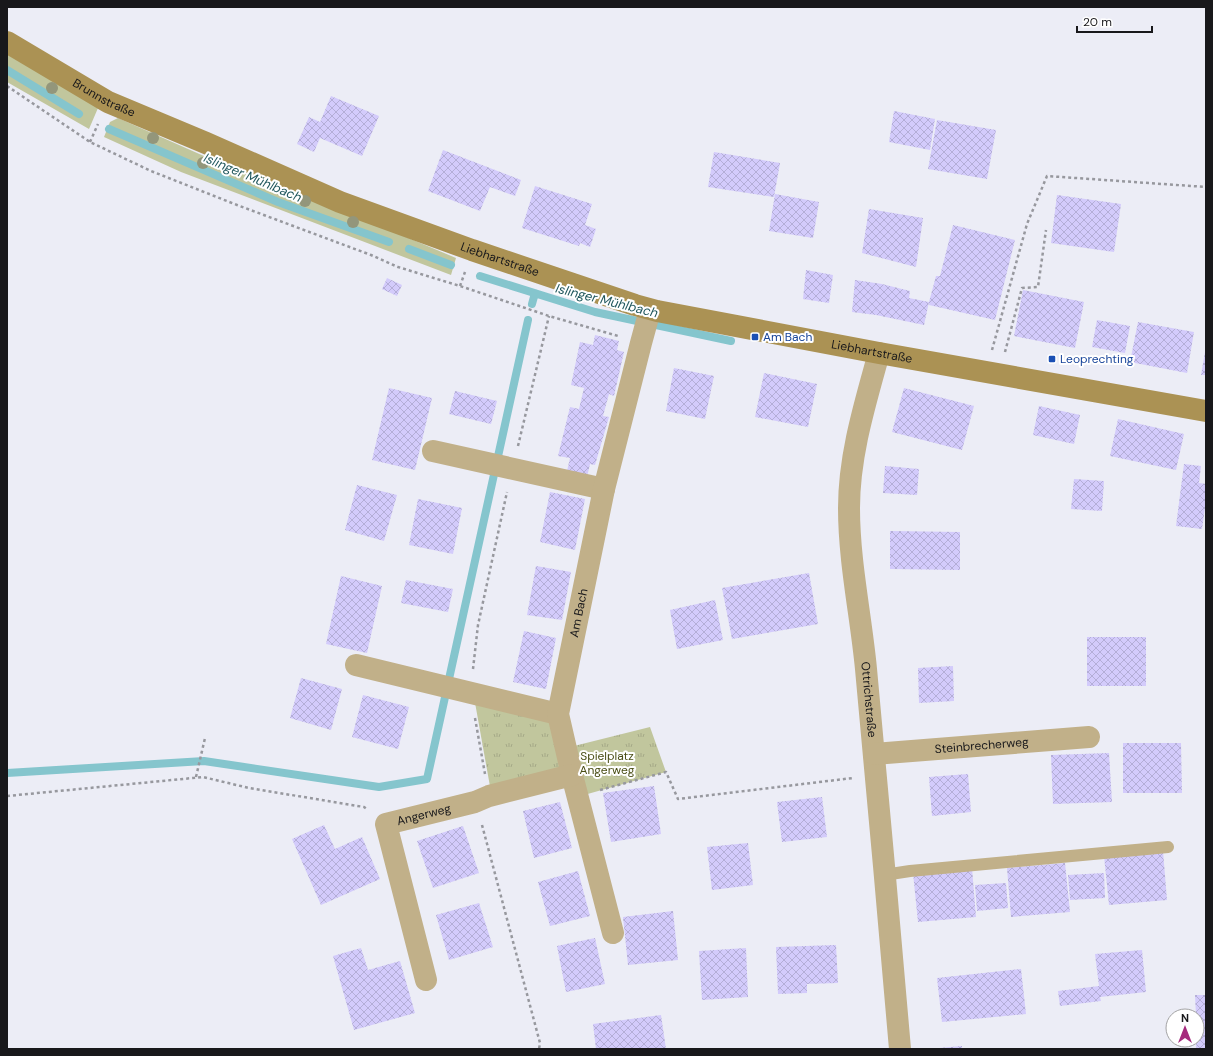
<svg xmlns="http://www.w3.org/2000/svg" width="1213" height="1056" viewBox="0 0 1213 1056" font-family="'DM Sans',sans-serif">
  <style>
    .grass { fill: #c1c69d }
    .park { fill: url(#park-tufts) }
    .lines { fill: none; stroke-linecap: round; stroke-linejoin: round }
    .stream { stroke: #85c5cd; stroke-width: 8 }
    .building { fill: url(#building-cross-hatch) }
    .path { stroke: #97989e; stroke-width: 2.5; stroke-dasharray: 3 3; stroke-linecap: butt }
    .lane { stroke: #c1b089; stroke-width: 12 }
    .street { stroke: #c1b089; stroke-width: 22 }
    .secondary { stroke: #ab9254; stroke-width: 22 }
    .tree { fill: #93967b }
    .transit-dot { fill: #1a4fb4; stroke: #fff; stroke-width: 1.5 }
    .labels { text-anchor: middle; stroke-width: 4; stroke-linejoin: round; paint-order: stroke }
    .street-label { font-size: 12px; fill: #18181b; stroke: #fff }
    .transit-label { font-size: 12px; fill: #164399; stroke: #fff; text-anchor: start }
    .park-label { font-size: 12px; fill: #4a4e16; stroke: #fff }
    .water-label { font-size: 13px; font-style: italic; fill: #1f565c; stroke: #fff }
  </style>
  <defs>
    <pattern id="park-tufts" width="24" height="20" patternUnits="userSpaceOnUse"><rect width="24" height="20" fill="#c1c69d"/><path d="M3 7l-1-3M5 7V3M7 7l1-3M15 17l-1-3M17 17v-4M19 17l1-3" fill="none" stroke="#a5a987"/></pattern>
    <pattern id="building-cross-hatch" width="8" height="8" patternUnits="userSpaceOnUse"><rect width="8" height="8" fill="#d3cbfb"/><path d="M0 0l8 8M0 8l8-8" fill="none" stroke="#b4aed7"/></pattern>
  </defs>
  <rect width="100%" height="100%" fill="#ecedf6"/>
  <path class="grass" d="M7 52 98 108 89 129 7 82Z
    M118 118 231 168 380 226 456 258 451 275 181 172 104 137 110 122Z"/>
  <path class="park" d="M474 697 554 717 567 772 491 792Z
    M650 727 666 772 584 795 574 746Z"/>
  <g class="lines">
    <path class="stream" d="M7 70 79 114
      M109 129 278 202 389 242
      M409 249 451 265
      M480 276 595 312 731 341
      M532 304 535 293
      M7 773 204 761 379 787 427 779 528 320"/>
  </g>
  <path class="building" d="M331 96 379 116 362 156 320 138 314 152 297 144 309 117 320 122Z
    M894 111 935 119 930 150 889 142Z
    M937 120 996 130 987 179 928 169Z
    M443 150 521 180 515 196 490 187 480 211 428 191Z
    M714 152 780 163 774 197 708 187Z
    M535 186 592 204 585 225 596 229 590 247 580 243 579 246 522 228Z
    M775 194 819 202 813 238 769 231Z
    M1057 195 1121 204 1114 252 1051 243Z
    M869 209 923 218 916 267 862 253Z
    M953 225 1015 240 995 320 929 305V302L924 325 876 315 852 312 855 280 882 284 910 291 909 298 929 302 936 276H940Z
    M806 270 833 275 829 303 803 299Z
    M387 278 402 285 397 296 382 289Z
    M1023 290 1084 302 1075 348 1014 336Z
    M1097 320 1130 326 1125 353 1092 347Z
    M1138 322 1194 332 1187 373 1130 362Z
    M595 335 619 341 617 350 624 352 614 396 609 394 603 416 609 417 595 465 590 464 587 477 567 471 570 458 558 456 570 407 579 409 584 388 571 385 580 342 593 345Z
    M1205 352H1206V375H1201Z
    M674 368 714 376 705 419 666 411Z
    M764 373 817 384 808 427 755 417Z
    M389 388 432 398 415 470 372 460Z
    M904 388 974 406 962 450 892 432Z
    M455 391 497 401 491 424 449 414Z
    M1039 406 1080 415 1074 444 1033 435Z
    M1118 419 1184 434 1176 470 1110 456Z
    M1184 464 1201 466 1199 483 1206 484V501L1202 529 1176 526Z
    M885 466 919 469 917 495 883 493Z
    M1074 479 1104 481 1102 511 1071 509Z
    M357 485 397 495 384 541 345 530Z
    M550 492 585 499 575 550 540 542Z
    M418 499 462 508 453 554 409 545Z
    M890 531 960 532V570L890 569Z
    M536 566 571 572 562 620 527 615Z
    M809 573 818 624 732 639 722 588Z
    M341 576 382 586 367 653 326 644Z
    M406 580 453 589 448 612 401 603Z
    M715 600 723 640 677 649 670 610Z
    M524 631 556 638 546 689 513 682Z
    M1087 637H1146V686H1087Z
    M953 666 954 701 919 703 918 668Z
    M301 678 342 689 331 730 290 718Z
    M363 695 409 707 398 749 352 737Z
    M1123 743H1181L1182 793H1123Z
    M1109 753 1112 802 1053 804 1051 755Z
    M968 774 971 812 932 816 929 777Z
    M654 786 661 834 611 842 603 793Z
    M822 797 827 837 782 842 777 802Z
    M560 802 572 848 534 858 523 811Z
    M324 825 335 849 362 837 380 879 321 905 292 839Z
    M463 826 479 873 433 888 417 841Z
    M748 843 753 885 712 890 707 847Z
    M1163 851 1167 900 1109 905 1104 856Z
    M1065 863 1070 912 1011 917 1007 868Z
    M972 868 976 917 918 922 913 873Z
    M578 871 590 916 550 926 538 882Z
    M1104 873 1105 898 1070 900 1068 875Z
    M1006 883 1008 908 977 911 975 885Z
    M479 903 493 947 449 960 436 915Z
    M673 911 678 960 628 965 623 917Z
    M595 938 605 984 566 992 557 946Z
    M836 945 838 983 807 984V993L778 994 776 947Z
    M361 948 368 970 400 961 415 1013 354 1030 333 956Z
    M746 948 748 997 702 1000 699 951Z
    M1142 950 1146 992 1100 997 1101 1001 1060 1006 1058 991 1099 986 1095 954Z
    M1021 969 1026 1014 942 1022 937 978Z
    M1195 995H1206V1049H1196L1197 1016H1196Z
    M661 1015 666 1049H596L593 1024Z
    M962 1046V1049H939V1048Z"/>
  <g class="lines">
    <path class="path" d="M7 86 90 142 151 171 237 205 371 255 398 267 460 286 549 316 618 336
      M90 142 98 124
      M460 286 465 272
      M992 350 1027 224 1047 176 1206 187
      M1005 352 1022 288 1038 287 1046 230
      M518 446 549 316
      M473 669 478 625 507 492
      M475 718 485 774
      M196 777 205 738
      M600 790 666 772 678 799 853 778
      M7 796 203 777 249 788 364 807 368 810
      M482 825 540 1043 539 1049"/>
    <path class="lane" d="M884 875 910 871 1168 847"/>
    <g class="street">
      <path id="s1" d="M879 353C865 404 849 455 849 508 849 562 861 616 866 669 878 796 889 922 900 1049"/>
      <path d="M433 451 604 489"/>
      <path d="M356 665 558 714"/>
      <path id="s2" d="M874 754 1089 737"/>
      <path id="s3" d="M613 933 572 775 558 714 604 489 641 343 650 310"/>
      <path id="s4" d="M426 980 386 824 475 802 489 796 572 775"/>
    </g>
    <path class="secondary" id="s5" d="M7 42 108 102 206 143 340 202 472 250 635 305 657 311 879 353 1206 411"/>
  </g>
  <g class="tree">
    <circle cx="52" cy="88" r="6"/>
    <circle cx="153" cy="138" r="6"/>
    <circle cx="203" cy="163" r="6"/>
    <circle cx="305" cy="201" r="6"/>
    <circle cx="353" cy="222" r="6"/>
  </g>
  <g class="transit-dot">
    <rect x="751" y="333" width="8" height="8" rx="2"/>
    <rect x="1048" y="355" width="8" height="8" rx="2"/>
  </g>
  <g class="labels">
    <g class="street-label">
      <text dy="4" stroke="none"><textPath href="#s5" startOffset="112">Brunnstraße</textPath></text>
      <text dy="4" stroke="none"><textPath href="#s5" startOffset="540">Liebhartstraße</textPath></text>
      <text dy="4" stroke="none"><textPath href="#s5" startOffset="924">Liebhartstraße</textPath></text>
      <text dy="4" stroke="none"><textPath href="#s3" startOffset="329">Am Bach</textPath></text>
      <text dy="4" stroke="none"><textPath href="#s1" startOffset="351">Ottrichstraße</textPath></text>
      <text dy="4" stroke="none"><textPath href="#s2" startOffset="108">Steinbrecherweg</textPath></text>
      <text dy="4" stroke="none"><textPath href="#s4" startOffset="200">Angerweg</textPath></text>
    </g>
    <g class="transit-label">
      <text x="763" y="341">Am Bach</text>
      <text x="1060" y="363">Leoprechting</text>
    </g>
    <g class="park-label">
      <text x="607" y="760">Spielplatz<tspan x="607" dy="14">Angerweg</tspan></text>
    </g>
    <g class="water-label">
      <text transform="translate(253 177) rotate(23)" y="5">Islinger Mühlbach</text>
      <text transform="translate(607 300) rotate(14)" y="5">Islinger Mühlbach</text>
    </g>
  </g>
  <rect width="1213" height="1056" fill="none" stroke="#18181b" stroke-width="16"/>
  <g transform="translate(1185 1028)"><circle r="19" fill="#ffffff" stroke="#a3a3a4"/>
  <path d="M0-3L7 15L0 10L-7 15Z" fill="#a5297d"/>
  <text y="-6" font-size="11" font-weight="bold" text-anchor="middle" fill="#18181b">N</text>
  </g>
  <path d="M1077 26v6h75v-6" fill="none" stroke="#18181b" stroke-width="2"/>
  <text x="1083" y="26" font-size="12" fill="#18181b" stroke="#ffffff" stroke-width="3" paint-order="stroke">20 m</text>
</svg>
